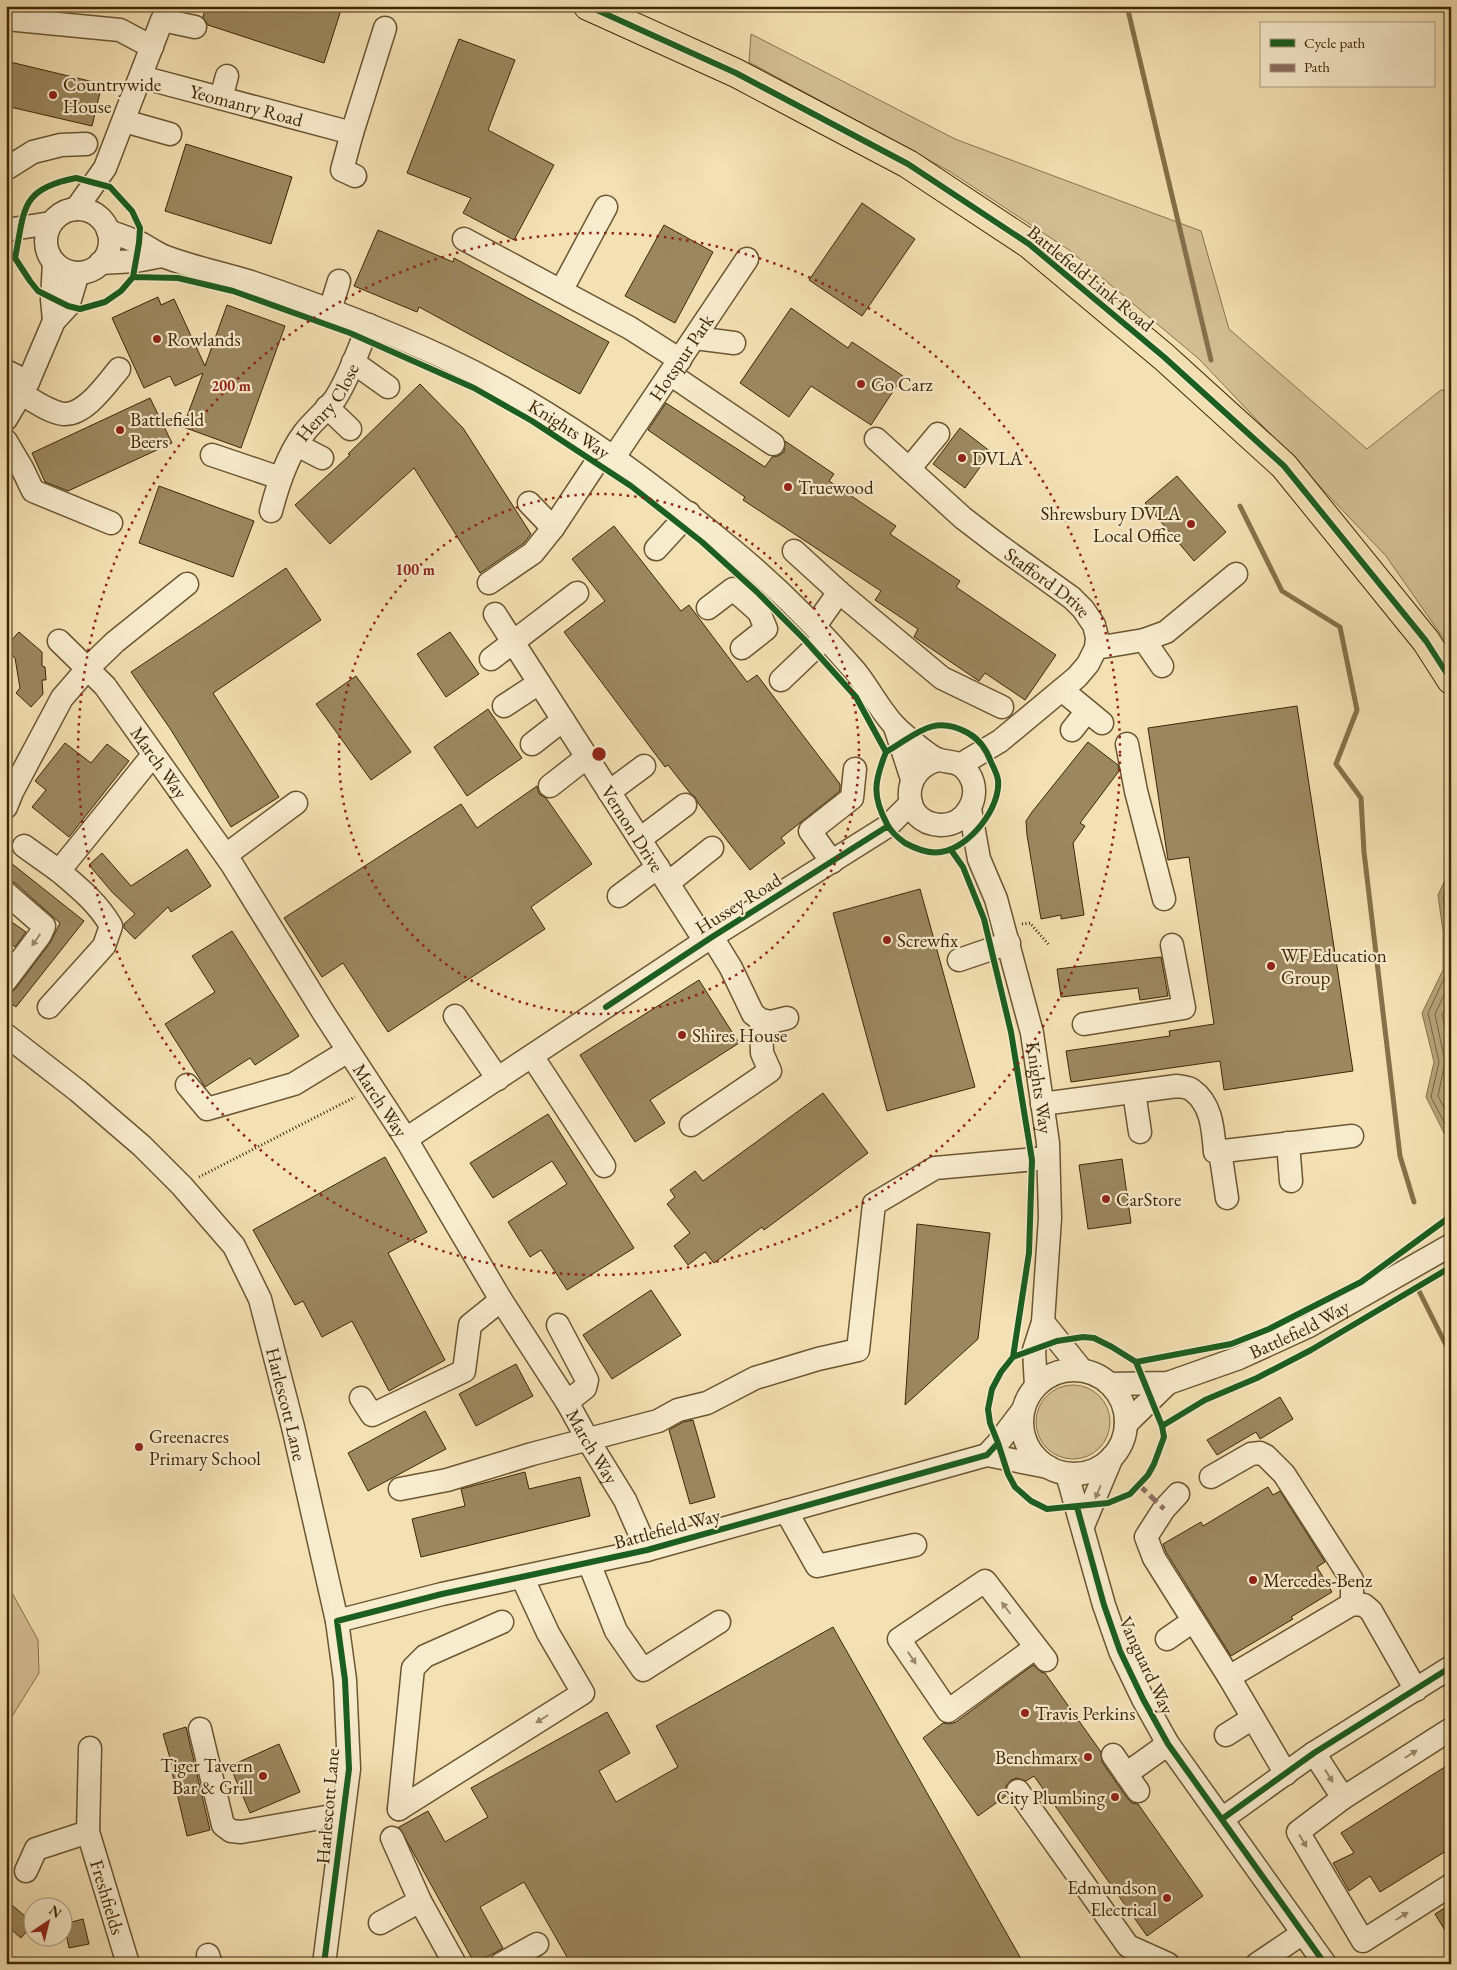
<svg xmlns="http://www.w3.org/2000/svg" width="1457" height="1970" viewBox="0 0 1457 1970" font-family="'EB Garamond',serif">
  <style>
    .green { fill: #d5c196; stroke: #88744e }
    .water { fill: #b5a278; stroke: #85714a }
    .lines { fill: none; stroke-linecap: round; stroke-linejoin: round }
    .shore { stroke: #78643f; stroke-width: 1 }
    .stream { stroke: #85714a; stroke-width: 5 }
    .building { fill: #9c8860; stroke: #3c2706 }
    .minor-casing { stroke: #6a5631; stroke-width: 25 }
    .major-casing { stroke: #3c2706; stroke-width: 30 }
    .path { stroke: #3c2706; stroke-width: 3; stroke-dasharray: 1 2.5; stroke-linecap: butt }
    .minor { stroke: #f8ecce; stroke-width: 22 }
    .major { stroke: #f4e1b3; stroke-width: 28 }
    .quiet { stroke: #8d6e63; stroke-width: 5; stroke-dasharray: 10 5; stroke-linecap: butt }
    .cycleway-casing { stroke: #f8ecce; stroke-width: 9 }
    .cycleway { stroke: #1b5e20; stroke-width: 6 }
    .oneway { fill: #9a8a6a }
    .ring { fill: none; stroke: #8f2418; stroke-width: 2.5; stroke-dasharray: 2.5 5 }
    .poi-dot { fill: #8f2418; stroke: #f8ecce; stroke-width: 2 }
    .labels { text-anchor: middle; stroke-width: 4.5; stroke-linejoin: round; paint-order: stroke }
    .poi-label { font-size: 19px; fill: #3c2706; stroke: #f8ecce; text-anchor: start }
    .street-label { font-size: 19px; fill: #3c2706; stroke: #f8ecce }
    .centre { fill: #8f2418; stroke: #f8ecce; stroke-width: 2.5 }
    .ring-label { font-size: 15px; text-anchor: middle; font-weight: bold; fill: #8f2418; stroke: #f8ecce; stroke-width: 4.5; stroke-linejoin: round; paint-order: stroke }
  </style>
  <rect width="100%" height="100%" fill="#f4e1b3"/>
  <filter id="stains"><feTurbulence type="fractalNoise" baseFrequency=".004" numOctaves="4"/><feColorMatrix values="0 0 0 0 .2 0 0 0 0 .09 0 0 0 0 .02 0 0 0 .5 -.17"/></filter>
  <radialGradient id="worn" r=".72"><stop offset=".6" stop-color="#630" stop-opacity="0"/><stop offset="1" stop-color="#630" stop-opacity=".3"/></radialGradient>
  <path class="green" d="M751 34 955 139 1201 231 1229 329 1367 449 1441 390 1451 391V649L1386 556 1199 359 1069 250 949 171 749 62Z
    M1036 1422a37 37 0 1 1 74 0a37 37 0 1 1-74 0Z
    M6 1582 38 1640 39 1673 6 1726Z"/>
  <path class="water" d="M1447 876 1451 880V1131L1444 1133 1426 1097 1434 1062 1422 1013 1443 970V931L1438 895Z"/>
  <g class="lines">
    <path class="shore" d="M1451 882 1443 896 1448 930V970L1428 1013 1439 1062 1431 1097 1446 1126 1451 1127
      M1451 980 1435 1014 1445 1062 1438 1096 1451 1121
      M1451 997 1442 1015 1451 1051"/>
    <path class="stream" d="M1127 6 1211 360
      M1240 506 1282 591 1340 627 1357 710 1336 764 1361 798 1364 852 1400 1156 1414 1202
      M1419 1291 1451 1355"/>
  </g>
  <path class="building" d="M206 6H330L341 10 324 63 208 25 203 17Z
    M459 39 515 60 488 130 554 165 514 240 463 213 471 198 407 173Z
    M6 61 102 84 92 126 6 106Z
    M186 144 292 177 271 244 165 211Z
    M862 203 915 239 862 316 809 280Z
    M664 225 713 252 675 323 625 296Z
    M378 230 453 262 454 258 609 342 580 394 419 307 417 312 354 286Z
    M158 297 161 305 174 299 205 366 227 305 285 326 241 448 183 427 203 373 175 386 170 376 144 388 112 318Z
    M791 308 848 348 852 342 903 376 871 425 811 386 789 417 740 383Z
    M420 384 463 428 531 534 524 543 480 573 414 468 330 544 295 505 350 455 348 454Z
    M150 398 172 443 68 491 45 482 32 453Z
    M666 403 765 467 772 457 778 456 784 452 785 441 834 474 829 481 896 526 890 534 960 581 956 587 1056 655 1025 700 985 673 979 681 914 637 918 629 875 600 881 591 743 500 745 497 648 430Z
    M960 428 991 452 965 488 933 464Z
    M1177 476 1226 532 1194 561 1145 503Z
    M159 486 254 521 233 577 139 543Z
    M614 526 681 611 689 605 747 682 757 675 840 784V791L781 838 785 843 750 870 698 803 695 797 690 793 668 765 665 767 564 632 605 601 572 559Z
    M286 568 321 620 213 693 279 797 231 827 171 730 131 672Z
    M19 632 42 652V666L45 667 46 680H42L43 694 31 707 16 693 20 688 15 658 6 650V646Z
    M450 632 479 674 446 697 417 654Z
    M356 676 411 752 371 780 316 704Z
    M1297 706 1353 1071 1224 1090 1220 1061 1071 1082 1066 1051 1170 1036 1169 1031 1214 1024 1189 857 1168 860 1148 728Z
    M488 709 522 758 467 796 434 747Z
    M1088 742 1118 765 1119 771 1080 823 1085 826 1073 843 1084 915 1061 919V915L1041 919 1027 835 1026 821 1032 812Z
    M65 743 91 763 107 744 129 761 69 837 32 807 46 790 35 781Z
    M537 786 539 794 546 798 592 864 531 907 545 929 388 1032 343 963 322 977 284 918 461 804 477 828Z
    M187 849 211 886 171 912 168 907 135 939 124 928V924L135 914 112 892 89 865 102 853 131 886Z
    M6 859 84 921 16 1007 6 1000V993L12 992 16 988 50 943 60 923 15 883 6 880Z
    M920 889 975 1087 887 1111 833 913Z
    M6 918 26 932 15 947 6 940Z
    M232 931 299 1036 255 1065 250 1058 205 1087 165 1024 215 992 192 956Z
    M1161 957 1168 996 1140 1000 1138 988 1061 997 1057 969Z
    M699 980 739 1043 650 1100 665 1123 635 1142 580 1055Z
    M823 1093 868 1153 764 1230 762 1227 714 1263 705 1252 688 1265 674 1246 690 1233 667 1204 675 1197 670 1190 695 1171 703 1181Z
    M548 1114 634 1248 567 1290 541 1250 530 1257 508 1222 567 1184 552 1161 493 1198 470 1163Z
    M385 1157 427 1232 388 1253 445 1360 389 1391 352 1321 322 1337 303 1301 295 1305 253 1230Z
    M1122 1159 1131 1223 1088 1229 1079 1165Z
    M917 1224 990 1233 978 1339 905 1405Z
    M651 1290 681 1335 612 1379 583 1335Z
    M516 1364 533 1396 476 1426 459 1394Z
    M1280 1397 1293 1419 1260 1439 1256 1432 1217 1455 1207 1440Z
    M425 1411 446 1449 368 1491 348 1453Z
    M693 1420 715 1497 690 1504 669 1430 683 1422Z
    M525 1472 529 1489 580 1477 590 1516 421 1557 412 1519 465 1506 461 1489Z
    M1268 1487 1273 1495 1280 1491 1325 1562 1317 1567 1332 1592 1291 1617 1293 1619 1231 1656 1166 1552 1163 1544 1201 1522 1203 1526Z
    M833 1627 1024 1964H571L524 1882 480 1907 503 1948 475 1964 399 1827 428 1811 445 1842 488 1817 471 1788 607 1712 630 1753 599 1771 616 1802 678 1767 656 1726Z
    M1033 1665 1041 1672 1045 1673 1101 1752 1102 1762 1127 1798 1132 1803 1138 1804 1203 1896 1147 1936 1034 1776 1026 1781 1017 1778 1011 1780 1006 1786V1796L978 1816 923 1738 943 1723 950 1724 956 1722Z
    M186 1727 210 1830 187 1836 172 1772H174L163 1734Z
    M279 1744 300 1792 250 1813 230 1766Z
    M1451 1763V1848L1380 1892 1370 1876 1349 1891 1333 1863 1354 1853 1341 1833Z
    M6 1900 32 1922V1925L21 1938 6 1925Z
    M1451 1904V1940L1435 1914Z
    M83 1919 89 1944 69 1948 64 1924Z"/>
  <g class="lines">
    <defs>
      <g id="minor">
        <path d="M6 19 120 30 152 47"/>
        <path id="s1" d="M141 77 352 133"/>
        <path d="M221 98 227 76"/>
        <path d="M124 121 170 134"/>
        <path d="M6 169 33 152 61 145 86 144"/>
        <path d="M355 176 342 170 352 133 385 28"/>
        <path d="M76 209 105 168 162 20 195 27"/>
        <circle cx="78" cy="241" r="32"/>
        <path d="M6 230 51 223"/>
        <path id="s2" d="M108 231C120 235 131 239 142 244 149 248 156 253 163 256 191 267 222 273 251 282 316 304 380 328 443 357 548 406 641 474 730 548 775 585 817 627 855 671 869 688 879 709 894 725 900 732 929 756 937 759 949 764 958 758 969 774 983 796 966 826 940 825 900 823 900 769 938 760"/>
        <path d="M464 239 630 328 680 360"/>
        <path d="M54 262 52 299 54 321"/>
        <path d="M100 263 136 261 162 256"/>
        <path d="M561 291 606 207"/>
        <path d="M330 310 339 281"/>
        <path d="M695 338 734 343"/>
        <path d="M353 362 388 387"/>
        <path d="M6 371 28 382"/>
        <path d="M670 374 773 444"/>
        <path d="M22 394C34 401 49 412 63 414 85 416 107 383 119 369"/>
        <path d="M327 407 350 429"/>
        <path d="M6 419 28 382 54 321 68 306 78 273"/>
        <path id="s3" d="M876 439 963 518 997 544 1072 598 1083 609 1094 625 1097 637 1096 648 1088 664 1077 677 1000 741 960 765"/>
        <path d="M6 441 22 468 33 491 111 523"/>
        <path d="M297 445 322 458"/>
        <path d="M212 455 280 478"/>
        <path id="s4" d="M614 457 747 259"/>
        <path d="M909 469 938 434"/>
        <path d="M529 503 553 528"/>
        <path id="s5" d="M271 511C278 484 287 456 304 433 313 421 326 411 335 399 350 376 358 349 369 325"/>
        <path d="M656 549 689 513"/>
        <path d="M794 551 839 592"/>
        <path d="M489 583 533 553 553 528 604 451"/>
        <path d="M708 608 733 589 759 612 766 629 742 648"/>
        <path id="s6" d="M495 614 705 941"/>
        <path d="M815 626 839 592 942 678 1002 707"/>
        <path d="M1144 640 1162 666"/>
        <path id="s7" d="M59 641 105 686 231 863 325 1015 406 1139 501 1300 567 1402 588 1440 625 1500 647 1550"/>
        <path d="M1096 648 1144 640 1166 632 1236 574"/>
        <path d="M491 659 577 593"/>
        <path d="M781 680 825 638"/>
        <path d="M1062 690 1102 723"/>
        <path d="M504 706 539 683"/>
        <path d="M895 727 912 779"/>
        <path d="M1072 730 1087 711"/>
        <path d="M532 744 563 720"/>
        <path d="M1127 744 1136 791 1164 899"/>
        <path d="M550 786 587 757"/>
        <path d="M609 792 644 766"/>
        <path d="M6 807 12 792 62 698 88 668 115 642 187 584"/>
        <path id="s8" d="M970 809 979 859 996 899 1032 1033 1048 1143 1050 1218 1043 1322 1034 1350 1036 1386"/>
        <path d="M640 839 685 805"/>
        <path d="M24 846 59 871"/>
        <path d="M226 855 296 803"/>
        <path d="M832 862 810 831 852 798 855 769"/>
        <path d="M668 883 712 848"/>
        <path d="M6 893 44 926 40 935 6 980"/>
        <path d="M619 896 658 867"/>
        <path d="M712 937 731 968 753 1014 761 1020 771 1022 787 1018"/>
        <path d="M959 960 1009 943"/>
        <path d="M49 1007 104 946 111 926C98 903 79 888 59 871L153 755"/>
        <path d="M455 1016 498 1079"/>
        <path d="M1084 1024 1184 1008 1172 945"/>
        <path id="s9" d="M6 1035 78 1091 142 1146 182 1186 234 1246 260 1299 293 1427 337 1621 345 1680 349 1769 324 1964"/>
        <path d="M532 1056 604 1166"/>
        <path d="M187 1085 207 1109 294 1084 348 1051"/>
        <path d="M1134 1092 1140 1132"/>
        <path d="M1042 1104 1177 1086C1181 1087 1188 1087 1192 1090 1212 1104 1213 1130 1215 1152L1352 1136"/>
        <path d="M691 1125 770 1071 762 1053 761 1020"/>
        <path d="M406 1139 705 941 888 826 911 803"/>
        <path d="M1288 1143 1291 1181"/>
        <path d="M1220 1151 1227 1198"/>
        <path d="M1043 1322 1081 1369"/>
        <path d="M558 1325 587 1380 585 1388 567 1402"/>
        <circle cx="1074" cy="1422" r="52"/>
        <path id="s10" d="M1110 1384 1168 1383 1239 1358 1309 1326 1451 1245"/>
        <path d="M361 1398 372 1415 464 1371 470 1325 501 1300"/>
        <path d="M1126 1424 1168 1383"/>
        <path d="M987 1455 998 1443 1023 1410"/>
        <path d="M1067 1474 1104 1605 1120 1651 1143 1699 1168 1744 1325 1964"/>
        <path d="M1211 1477 1251 1454 1260 1453 1266 1456 1284 1474 1352 1580V1604"/>
        <path d="M400 1489 447 1480 532 1454 658 1421 678 1410 707 1403 755 1378 818 1359 858 1350 874 1204 935 1168 1048 1158"/>
        <path d="M1178 1494 1164 1509 1146 1537 1154 1558 1229 1677"/>
        <path d="M786 1511 817 1566 915 1545"/>
        <path d="M1083 1526 1112 1457"/>
        <path d="M589 1563 616 1631 643 1670 719 1622"/>
        <path d="M337 1621 442 1594 647 1550 987 1455 1048 1467"/>
        <path d="M1167 1639 1193 1621"/>
        <path d="M1036 1647 948 1711 899 1639 985 1581 1046 1660"/>
        <path d="M200 1729 223 1825 231 1831 241 1832 343 1814"/>
        <path d="M1451 1729 1343 1798 1298 1832 1363 1941 1451 1885"/>
        <path d="M1226 1735 1253 1718"/>
        <path id="s11" d="M90 1748 88 1832 128 1964"/>
        <path d="M1314 1753 1343 1798"/>
        <path d="M1113 1755 1138 1791"/>
        <path d="M1126 1774 1168 1744"/>
        <path d="M1286 1774 1229 1677 1352 1604 1364 1605 1371 1611 1416 1690"/>
        <path d="M1018 1791 1128 1946 1168 1964"/>
        <path d="M399 1809 583 1693 548 1633 522 1577"/>
        <path d="M399 1809 413 1668 425 1656 502 1622"/>
        <path d="M1222 1819 1314 1753 1451 1667"/>
        <path d="M392 1838 420 1901 455 1964"/>
        <path d="M26 1871 36 1849 88 1832"/>
        <path d="M380 1923 420 1901"/>
        <path d="M208 1955 211 1964"/>
        <path d="M501 1964 537 1944"/>
        <path d="M1257 1964 1303 1933"/>
      </g>
      <path id="major" d="M588 6 736 73 908 164 1029 244 1164 357 1284 466 1426 641 1451 680"/>
    </defs>
    <use href="#minor" class="minor-casing"/>
    <use href="#major" class="major-casing"/>
    <path class="path" d="M1022 924 1030 923 1049 945
      M199 1177 355 1097"/>
    <use href="#minor" class="minor"/>
    <use href="#major" class="major"/>
    <path class="quiet" d="M1139 1485 1164 1509"/>
    <defs>
      <path id="cycleway" d="M588 6 736 73 908 164 1029 244 1164 357 1284 466 1426 641 1451 680
        M76 178 110 187 132 211 140 228 139 243 133 277 121 291 105 302 80 309 68 306 38 291 30 281 15 258C25 210 19 189 76 178Z
        M133 277 178 278 233 291 350 333 474 388 532 421 631 486 702 542 757 592 804 639 856 697 886 752C874 782 872 796 887 824 891 832 898 838 905 843 916 849 929 854 941 852 969 848 1001 808 998 780 997 774 994 768 991 762 987 751 979 739 968 733 932 713 915 736 886 752
        M951 850 963 867 984 919 1011 1032 1032 1160 1029 1253 1013 1357
        M606 1007 712 937 888 826
        M1083 1337 1094 1338 1112 1347 1136 1362 1162 1426 1164 1437 1154 1464 1148 1475 1130 1494 1108 1503 1047 1509 1031 1501 1015 1487 1008 1474 998 1443 990 1423 988 1409 992 1389 1001 1372 1013 1357 1057 1341Z
        M1136 1362 1231 1344 1269 1329 1361 1282 1451 1216
        M1162 1426 1205 1400 1257 1378 1311 1350 1451 1267
        M1077 1507 1104 1605 1120 1651 1143 1699 1168 1744 1325 1964
        M1222 1819 1314 1753 1451 1667
        M324 1964 349 1769 345 1680 337 1621 442 1594 647 1550 987 1455 998 1443"/>
    </defs>
    <use href="#cycleway" class="cycleway-casing"/>
    <use href="#cycleway" class="cycleway"/>
  </g>
  <defs><path id="oneway-solid" d="M-6-.8H1V-3.2L6.5 0L1 3.2V.8H-6Z" transform="scale(1.25)"/></defs>
  <g class="oneway">
    <use href="#oneway-solid" transform="translate(36 940) rotate(125)"/>
    <use href="#oneway-solid" transform="translate(1098 1492) rotate(112)"/>
    <use href="#oneway-solid" transform="translate(1006 1608) rotate(-127)"/>
    <use href="#oneway-solid" transform="translate(912 1658) rotate(56)"/>
    <use href="#oneway-solid" transform="translate(542 1719) rotate(148)"/>
    <use href="#oneway-solid" transform="translate(1411 1754) rotate(-32)"/>
    <use href="#oneway-solid" transform="translate(1329 1776) rotate(58)"/>
    <use href="#oneway-solid" transform="translate(1303 1841) rotate(59)"/>
    <use href="#oneway-solid" transform="translate(1402 1916) rotate(-32)"/>
  </g>
  <g class="ring">
    <circle cx="599" cy="754" r="260"/>
    <circle cx="599" cy="754" r="521"/>
  </g>
  <g class="poi-dot">
    <circle cx="53" cy="95" r="5"/>
    <circle cx="157" cy="339" r="5"/>
    <circle cx="861" cy="384" r="5"/>
    <circle cx="120" cy="430" r="5"/>
    <circle cx="962" cy="458" r="5"/>
    <circle cx="788" cy="487" r="5"/>
    <circle cx="1191" cy="524" r="5"/>
    <circle cx="887" cy="940" r="5"/>
    <circle cx="1271" cy="966" r="5"/>
    <circle cx="682" cy="1035" r="5"/>
    <circle cx="1106" cy="1199" r="5"/>
    <circle cx="139" cy="1447" r="5"/>
    <circle cx="1253" cy="1580" r="5"/>
    <circle cx="1025" cy="1713" r="5"/>
    <circle cx="1088" cy="1757" r="5"/>
    <circle cx="263" cy="1776" r="5"/>
    <circle cx="1115" cy="1797" r="5"/>
    <circle cx="1167" cy="1898" r="5"/>
  </g>
  <g class="labels">
    <g class="poi-label">
      <text x="63" y="91">Countrywide<tspan x="63" dy="22">House</tspan></text>
      <text x="167" y="346">Rowlands</text>
      <text x="871" y="391">Go Carz</text>
      <text x="130" y="426">Battlefield<tspan x="130" dy="22">Beers</tspan></text>
      <text x="972" y="465">DVLA</text>
      <text x="798" y="494">Truewood</text>
      <text x="1181" y="520" text-anchor="end">Shrewsbury DVLA<tspan x="1181" dy="22">Local Office</tspan></text>
      <text x="897" y="947">Screwfix</text>
      <text x="1281" y="962">WF Education<tspan x="1281" dy="22">Group</tspan></text>
      <text x="692" y="1042">Shires House</text>
      <text x="1116" y="1206">CarStore</text>
      <text x="149" y="1443">Greenacres<tspan x="149" dy="22">Primary School</tspan></text>
      <text x="1263" y="1587">Mercedes-Benz</text>
      <text x="1035" y="1720">Travis Perkins</text>
      <text x="1078" y="1764" text-anchor="end">Benchmarx</text>
      <text x="253" y="1772" text-anchor="end">Tiger Tavern<tspan x="253" dy="22">Bar &amp; Grill</tspan></text>
      <text x="1105" y="1804" text-anchor="end">City Plumbing</text>
      <text x="1157" y="1894" text-anchor="end">Edmundson<tspan x="1157" dy="22">Electrical</tspan></text>
    </g>
    <g class="street-label">
      <text dy="7" stroke="none"><textPath href="#s1" startOffset="109">Yeomanry Road</textPath></text>
      <text transform="translate(1091 278) rotate(39)" y="7">Battlefield Link Road</text>
      <text dy="7" stroke="none"><textPath href="#s4" startOffset="120">Hotspur Park</textPath></text>
      <text dy="7" stroke="none"><textPath href="#s5" startOffset="124">Henry Close</textPath></text>
      <text dy="7" stroke="none"><textPath href="#s2" startOffset="504">Knights Way</textPath></text>
      <text dy="7" stroke="none"><textPath href="#s3" startOffset="224">Stafford Drive</textPath></text>
      <text dy="7" stroke="none"><textPath href="#s7" startOffset="158">March Way</textPath></text>
      <text dy="7" stroke="none"><textPath href="#s6" startOffset="255">Vernon Drive</textPath></text>
      <text transform="translate(738 903) rotate(-32)" y="7">Hussey Road</text>
      <text dy="7" stroke="none"><textPath href="#s8" startOffset="288">Knights Way</textPath></text>
      <text dy="7" stroke="none"><textPath href="#s7" startOffset="562">March Way</textPath></text>
      <text dy="7" stroke="none"><textPath href="#s10" startOffset="200">Battlefield Way</textPath></text>
      <text dy="7" stroke="none"><textPath href="#s9" startOffset="479">Harlescott Lane</textPath></text>
      <text dy="7" stroke="none"><textPath href="#s7" startOffset="968">March Way</textPath></text>
      <text transform="translate(667 1528) rotate(-15)" y="7">Battlefield Way</text>
      <text transform="translate(1147 1665) rotate(65)" y="7">Vanguard Way</text>
      <text transform="translate(327 1806) rotate(-85)" y="7">Harlescott Lane</text>
      <text dy="7" stroke="none"><textPath href="#s11" startOffset="152">Freshfields</textPath></text>
    </g>
  </g>
  <circle cx="599" cy="754" r="8" class="centre"/>
  <g class="ring-label">
    <text x="231" y="391">200 m</text>
    <text x="415" y="575">100 m</text>
  </g>
  <rect width="1457" height="1970" fill="none" stroke="#f4e1b3" stroke-width="25"/>
  <rect x="8" y="8" width="1442" height="1955" fill="none" stroke="#3c2706" stroke-width="2.5"/>
  <rect x="12" y="12" width="1432" height="1945" fill="none" stroke="#3c2706"/>
  <rect x="1260" y="22" width="175" height="65" fill="#f8ecce" stroke="#ad9d7e"/>
  <rect x="1270" y="39" width="25" height="8" fill="#1b5e20" stroke="#ad9d7e"/>
  <text x="1304" y="48" font-size="15" fill="#3c2706">Cycle path</text>
  <rect x="1270" y="64" width="25" height="8" fill="#8d6e63" stroke="#ad9d7e"/>
  <text x="1304" y="72" font-size="15" fill="#3c2706">Path</text>
  <g transform="translate(48 1922) rotate(35)"><circle r="24" fill="#f8ecce" stroke="#ad9d7e"/>
  <path d="M0-4L9 19L0 12L-9 19Z" fill="#8f2418"/>
  <text y="-8" font-size="14" font-weight="bold" text-anchor="middle" fill="#3c2706">N</text>
  </g>
  <rect width="100%" height="100%" filter="url(#stains)"/>
  <rect width="100%" height="100%" fill="url(#worn)"/>
</svg>
